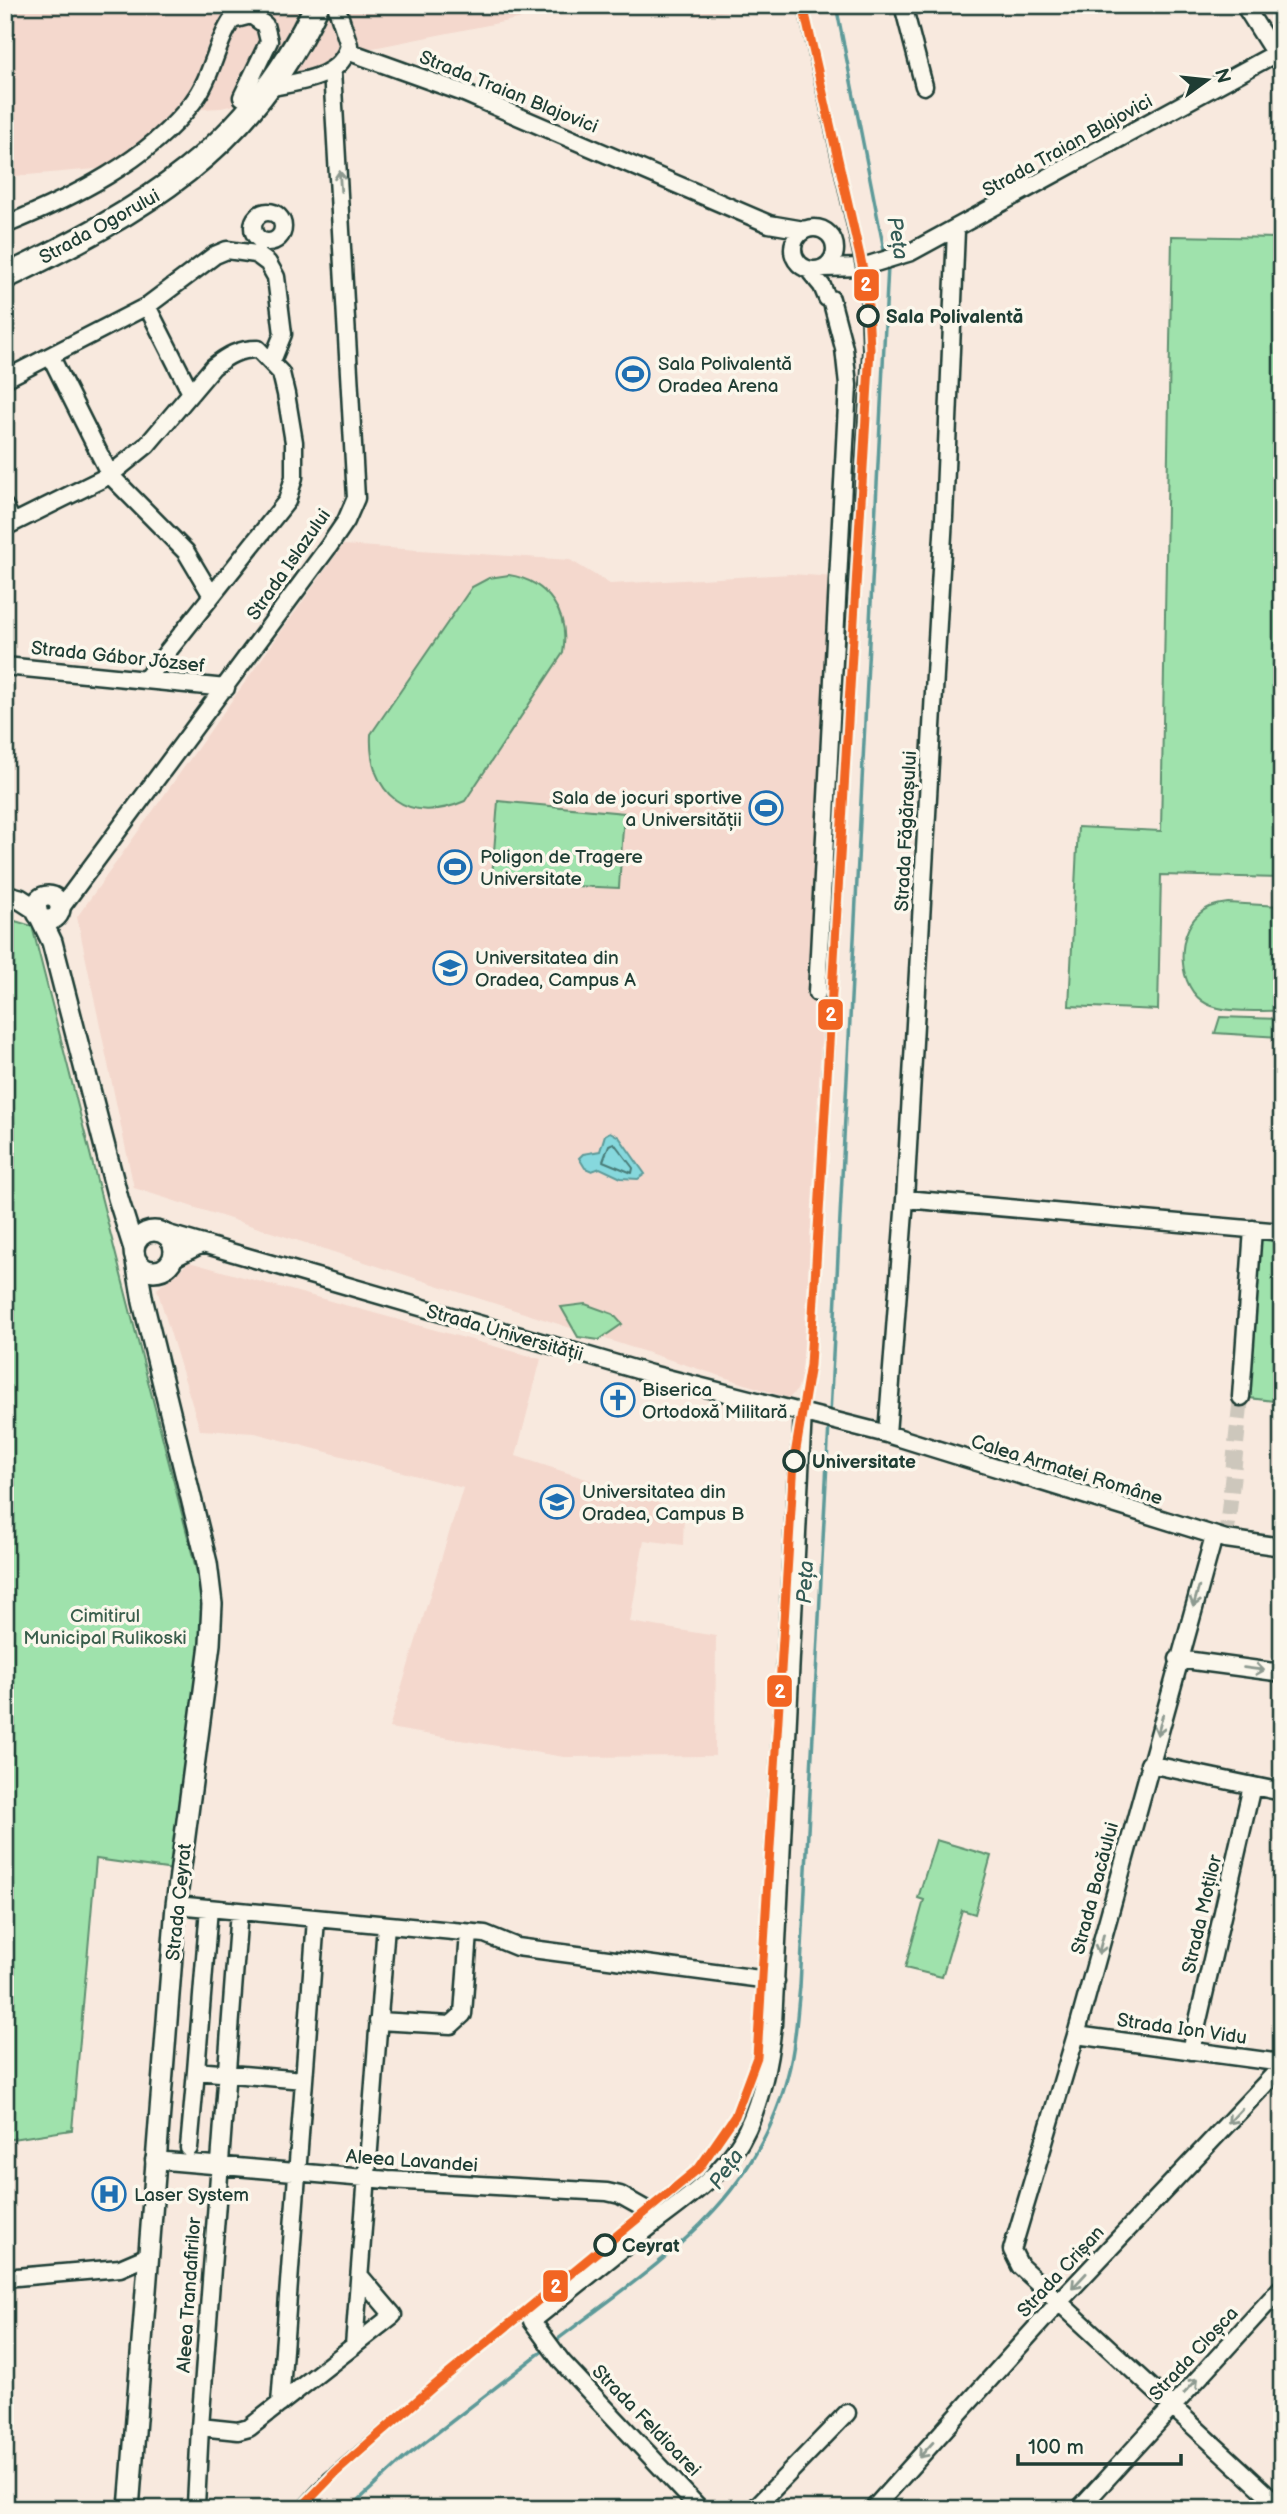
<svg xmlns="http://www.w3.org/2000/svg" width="1287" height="2514" viewBox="0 0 1287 2514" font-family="'Balsamiq Sans',sans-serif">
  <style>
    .built { fill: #f4d8cd }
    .green { fill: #9fe2ac; stroke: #5f9070; stroke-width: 2 }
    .water { fill: #86d8dd; stroke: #5d9a99; stroke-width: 2 }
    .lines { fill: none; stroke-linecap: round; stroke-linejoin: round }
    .shore { stroke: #487b78; stroke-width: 2 }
    .stream { stroke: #5d9a99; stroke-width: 3.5 }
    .minor-tunnel { stroke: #cdc7bc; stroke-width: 16; stroke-dasharray: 16 8; stroke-linecap: butt }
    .minor-casing { stroke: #1f3d34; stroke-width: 21 }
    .major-casing { stroke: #1f3d34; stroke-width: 24 }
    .highway-casing { stroke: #1f3d34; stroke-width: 28 }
    .minor { stroke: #fbf7ec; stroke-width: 16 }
    .major { stroke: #fbf7ec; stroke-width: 19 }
    .highway { stroke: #fbf7ec; stroke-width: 23 }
    .tram { stroke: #1f3d34; stroke-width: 2 }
    .tram-1-casing { stroke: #fbf7ec; stroke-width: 14 }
    .tram-1 { stroke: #f26522; stroke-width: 9 }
    .oneway { stroke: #8d9a90 }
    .stop-dot { fill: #fbf7ec; stroke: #1f3d34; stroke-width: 3.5 }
    .labels { text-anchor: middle; stroke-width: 7; stroke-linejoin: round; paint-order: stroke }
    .street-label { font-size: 19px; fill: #1f3d34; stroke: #fbf7ec }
    .stop-label { font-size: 19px; font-weight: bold; fill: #1f3d34; stroke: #fbf7ec; text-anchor: start }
    .poi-label { font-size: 19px; fill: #1f3d34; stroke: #fbf7ec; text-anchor: start }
    .park-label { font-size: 19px; fill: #395e4c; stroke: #fbf7ec }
    .water-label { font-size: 21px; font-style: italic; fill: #345c56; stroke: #fbf7ec }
    .line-badge { stroke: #fbf7ec; stroke-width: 2.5 }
    .badge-label { font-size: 19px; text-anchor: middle; font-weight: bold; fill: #fff }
  </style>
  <rect width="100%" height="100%" fill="#f8e9de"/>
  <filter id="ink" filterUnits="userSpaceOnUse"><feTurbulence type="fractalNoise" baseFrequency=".0143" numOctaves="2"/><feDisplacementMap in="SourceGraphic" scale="14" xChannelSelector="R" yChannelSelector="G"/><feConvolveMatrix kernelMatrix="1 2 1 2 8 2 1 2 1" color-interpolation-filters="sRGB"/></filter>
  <g filter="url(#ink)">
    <path class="built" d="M5 5H588L368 49 325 85 221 108 178 110 118 167 5 177Z
      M686 5H768L695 16Z
      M343 545 570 560 610 584 791 574 835 577 824 986 808 1279 802 1374 797 1390 789 1398 134 1188 77 917Z
      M189 1262 541 1359 516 1456 684 1511 683 1545 644 1540 630 1622 716 1636 715 1756 564 1757 389 1728 463 1488 255 1433 200 1430 157 1289Z"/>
    <path class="green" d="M1172 236 1282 238V878L1161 875 1158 1010 1069 1006 1078 827 1161 831Z
      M509 575C548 581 570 614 563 653L465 801C408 826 368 795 371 734L472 587 489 578Z
      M498 801 624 813 619 888 553 885V880L492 877Z
      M1228 903 1282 906V1011C1260 1010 1227 1014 1207 1004 1177 989 1175 935 1199 914 1207 906 1217 904 1228 903Z
      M5 918 32 926 207 1612 174 1870 96 1859 72 2130 5 2140Z
      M1220 1017 1282 1019V1037L1215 1033Z
      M1253 1237 1282 1240V1402L1241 1397Z
      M585 1304 613 1314 622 1324 599 1340 578 1337 561 1307Z
      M936 1840 991 1856 975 1914 962 1910 942 1977 905 1968 924 1900 918 1898Z"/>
    <path class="water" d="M610 1132 619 1137 645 1174 638 1179 621 1178 600 1168 592 1171 585 1168 579 1158 583 1154 600 1151 605 1135Z"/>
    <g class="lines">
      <path class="shore" d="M614 1143 633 1168 632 1173 603 1161 609 1145Z"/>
      <path class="stream" d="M836 5 885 255
        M830 1415 888 266
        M554 2342C658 2263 759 2203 790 2066 796 2040 797 2013 800 1987L829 1423
        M349 2509 402 2460 545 2349"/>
      <path class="minor-tunnel" d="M1226 1539 1241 1397"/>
      <defs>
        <path id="minor" d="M903 5 924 86
          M1244 5 1282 65
          M347 51 464 93 769 224 804 230
          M268 88C297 81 341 80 349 45L336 5
          M253 227a15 15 0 1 1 30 0a15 15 0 1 1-30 0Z
          M5 225C72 198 148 161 193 102 212 78 215 45 232 20L251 15 265 25 269 41 242 97
          M793 249a21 21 0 1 1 42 0a21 21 0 1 1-42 0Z
          M823 268 862 267 911 252 1282 50
          M808 269 822 286 827 298 831 299 844 348 848 385 817 993
          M147 306 191 393
          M51 357 110 475 186 552 211 594
          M5 379 147 306 215 255 227 250 256 254 268 263 276 277 283 334 272 361
          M5 507 13 523
          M5 527 110 475 147 445 213 367C228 355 239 349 258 349L281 373 286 394 294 442V477L287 501 145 680
          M5 666 226 688
          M60 909 329 546 346 521 356 498 332 70
          M905 1199 1282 1232
          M165 1233 651 1374 887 1434 1226 1539 1282 1547
          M174 1258 202 1244
          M1241 1397 1253 1229
          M887 1434 905 1199 944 517 956 230
          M1214 1536 1076 2035 1012 2250 1020 2266 1282 2508
          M1178 1659 1282 1673
          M1149 1764 1282 1792
          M176 1905 485 1934 517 1947 776 1981
          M209 1908 196 2071 304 2080
          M239 1911 200 2427 238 2431 249 2428 393 2315 360 2276
          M378 2021 451 2025 463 2014 469 1933
          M1076 2035 1282 2063
          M1191 2051 1252 1786
          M189 2148 196 2071
          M154 2160 388 2180 607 2192 620 2195 661 2218
          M5 2278 120 2268 148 2256
          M354 2346 386 1925
          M280 2404 316 1919
          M196 2505 200 2427
          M700 2509 562 2362 532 2321C572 2289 612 2257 652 2225 683 2201 721 2176 741 2141 760 2107 769 2063 773 2024L803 1411
          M754 2509 847 2413
          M873 2509 1059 2302 1282 2066
          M1079 2509 1282 2287"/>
        <path id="major" d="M5 895 20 899 37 910
          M36 908a12 12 0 1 1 24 0a12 12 0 1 1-24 0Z
          M40 917 52 942 118 1198 134 1249
          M134 1251a20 20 0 1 1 40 0a20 20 0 1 1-40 0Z
          M129 2509 176 1905 210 1644 212 1604 207 1563 143 1302 136 1261"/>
        <path id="highway" d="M5 277C142 211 250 149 317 5"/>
      </defs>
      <use href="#minor" class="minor-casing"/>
      <use href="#major" class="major-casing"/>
      <use href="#highway" class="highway-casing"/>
      <use href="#minor" class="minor"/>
      <use href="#major" class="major"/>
      <use href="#highway" class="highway"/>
      <path class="tram" d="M292 2509 324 2474 430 2383 695 2165C723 2133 743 2095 752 2054L788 1461 805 1370 862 350 860 287 797 5"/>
      <defs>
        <path id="tram-1" d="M300 2509 336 2472 434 2386 699 2168 735 2116 757 2057 794 1461 810 1365 870 349 867 287 803 5"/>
      </defs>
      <use href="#tram-1" class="tram-1-casing"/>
      <use href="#tram-1" class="tram-1"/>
    </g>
    <defs><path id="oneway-shaft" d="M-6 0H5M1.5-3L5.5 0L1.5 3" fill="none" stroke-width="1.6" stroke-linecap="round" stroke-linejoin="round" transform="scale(1.75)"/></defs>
    <g class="oneway">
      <use href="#oneway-shaft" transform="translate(340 181) rotate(-94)"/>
      <use href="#oneway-shaft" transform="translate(1196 1597) rotate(106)"/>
      <use href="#oneway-shaft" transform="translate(1254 1669) rotate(7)"/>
      <use href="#oneway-shaft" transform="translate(1160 1725) rotate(105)"/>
      <use href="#oneway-shaft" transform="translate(1101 1944) rotate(105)"/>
      <use href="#oneway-shaft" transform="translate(1235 2116) rotate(133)"/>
      <use href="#oneway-shaft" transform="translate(1079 2281) rotate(133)"/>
      <use href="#oneway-shaft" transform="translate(1191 2386) rotate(-47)"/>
      <use href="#oneway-shaft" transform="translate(926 2450) rotate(132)"/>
    </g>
  </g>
  <defs>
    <symbol id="stadium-ring" viewBox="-11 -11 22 22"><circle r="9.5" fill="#fbf7ec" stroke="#1f6fb2" stroke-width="1.5"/><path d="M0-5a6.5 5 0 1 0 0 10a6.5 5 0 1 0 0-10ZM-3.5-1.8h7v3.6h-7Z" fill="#1f6fb2"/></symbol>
    <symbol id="university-ring" viewBox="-11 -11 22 22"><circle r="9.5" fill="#fbf7ec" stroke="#1f6fb2" stroke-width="1.5"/><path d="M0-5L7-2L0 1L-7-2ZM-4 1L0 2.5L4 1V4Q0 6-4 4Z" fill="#1f6fb2"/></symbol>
    <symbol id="church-ring" viewBox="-11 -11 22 22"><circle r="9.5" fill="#fbf7ec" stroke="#1f6fb2" stroke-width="1.5"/><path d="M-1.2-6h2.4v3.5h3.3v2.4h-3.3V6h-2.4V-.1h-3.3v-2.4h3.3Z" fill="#1f6fb2"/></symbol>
    <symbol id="hospital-ring" viewBox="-11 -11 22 22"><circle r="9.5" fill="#fbf7ec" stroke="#1f6fb2" stroke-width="1.5"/><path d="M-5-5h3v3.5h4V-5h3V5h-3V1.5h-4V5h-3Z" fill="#1f6fb2"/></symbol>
  </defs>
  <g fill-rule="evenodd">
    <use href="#stadium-ring" x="614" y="355" width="38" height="38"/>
    <use href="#stadium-ring" x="747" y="789" width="38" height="38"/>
    <use href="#stadium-ring" x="436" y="848" width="38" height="38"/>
    <use href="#university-ring" x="431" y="949" width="38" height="38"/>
    <use href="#church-ring" x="599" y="1381" width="38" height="38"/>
    <use href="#university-ring" x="538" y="1483" width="38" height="38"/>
    <use href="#hospital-ring" x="90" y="2175" width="38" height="38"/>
  </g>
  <g class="stop-dot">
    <circle cx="868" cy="316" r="10"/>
    <circle cx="794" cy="1461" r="10"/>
    <circle cx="605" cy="2245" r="10"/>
  </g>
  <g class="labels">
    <g class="street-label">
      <text transform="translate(509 91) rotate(22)" y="7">Strada Traian Blajovici</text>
      <text transform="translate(1067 145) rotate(-29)" y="7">Strada Traian Blajovici</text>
      <text transform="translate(99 226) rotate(-29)" y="7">Strada Ogorului</text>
      <text transform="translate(288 564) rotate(-55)" y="7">Strada Islazului</text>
      <text transform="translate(118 656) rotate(6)" y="7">Strada Gábor József</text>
      <text transform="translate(905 831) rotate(-87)" y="7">Strada Făgărașului</text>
      <text transform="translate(505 1332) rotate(16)" y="7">Strada Universității</text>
      <text transform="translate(1067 1469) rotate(17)" y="7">Calea Armatei Române</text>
      <text transform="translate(1094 1888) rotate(-75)" y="7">Strada Bacăului</text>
      <text transform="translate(178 1902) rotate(-84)" y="7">Strada Ceyrat</text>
      <text transform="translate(1201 1914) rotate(-77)" y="7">Strada Moților</text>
      <text transform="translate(1182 2028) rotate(8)" y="7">Strada Ion Vidu</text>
      <text transform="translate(412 2160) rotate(4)" y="7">Aleea Lavandei</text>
      <text transform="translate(1060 2271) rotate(-47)" y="7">Strada Crișan</text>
      <text transform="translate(188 2295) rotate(-86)" y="7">Aleea Trandafirilor</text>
      <text transform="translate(1193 2353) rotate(-47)" y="7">Strada Cloșca</text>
      <text transform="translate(647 2420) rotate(46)" y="7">Strada Feldioarei</text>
    </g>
    <g class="stop-label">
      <text x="886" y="323">Sala Polivalentă</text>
      <text x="812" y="1468">Universitate</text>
      <text x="622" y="2252">Ceyrat</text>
    </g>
    <g class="poi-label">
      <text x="658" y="370">Sala Polivalentă<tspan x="658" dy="22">Oradea Arena</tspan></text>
      <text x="742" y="804" text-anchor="end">Sala de jocuri sportive<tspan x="742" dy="22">a Universității</tspan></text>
      <text x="480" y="863">Poligon de Tragere<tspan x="480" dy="22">Universitate</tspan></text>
      <text x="475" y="964">Universitatea din<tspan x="475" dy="22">Oradea, Campus A</tspan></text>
      <text x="642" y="1396">Biserica<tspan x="642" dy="22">Ortodoxă Militară</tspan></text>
      <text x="582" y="1498">Universitatea din<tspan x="582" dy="22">Oradea, Campus B</tspan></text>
      <text x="134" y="2201">Laser System</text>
    </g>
    <g class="park-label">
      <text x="105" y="1622">Cimitirul<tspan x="105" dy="22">Municipal Rulikoski</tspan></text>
    </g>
    <g class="water-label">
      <text transform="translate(898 238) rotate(80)" y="7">Peța</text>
      <text transform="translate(805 1582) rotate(-87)" y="7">Peța</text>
      <text transform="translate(726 2169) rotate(-55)" y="7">Peța</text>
    </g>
  </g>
  <g class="line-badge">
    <rect x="853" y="268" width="27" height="34" rx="7" fill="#f26522"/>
    <rect x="817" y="998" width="27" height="33" rx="7" fill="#f26522"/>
    <rect x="766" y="1674" width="27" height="34" rx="7" fill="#f26522"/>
    <rect x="542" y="2269" width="27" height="34" rx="7" fill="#f26522"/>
  </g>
  <g class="badge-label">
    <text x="866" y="291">2</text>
    <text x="831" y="1021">2</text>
    <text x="780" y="1698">2</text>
    <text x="556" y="2293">2</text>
  </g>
  <rect width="1287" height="2514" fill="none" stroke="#fbf7ec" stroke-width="28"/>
  <rect x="14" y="14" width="1259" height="2486" fill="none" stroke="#1f3d34" stroke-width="2.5" filter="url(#ink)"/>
  <g transform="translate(1207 80) rotate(75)" stroke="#fbf7ec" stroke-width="5" paint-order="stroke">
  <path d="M0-5L12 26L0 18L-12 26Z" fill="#1f3d34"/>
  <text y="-10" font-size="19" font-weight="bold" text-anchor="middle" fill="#1f3d34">N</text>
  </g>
  <path d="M1018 2454v10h163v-10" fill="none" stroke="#1f3d34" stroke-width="3.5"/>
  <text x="1028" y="2454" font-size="21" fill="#1f3d34" stroke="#fbf7ec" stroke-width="5" paint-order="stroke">100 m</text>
</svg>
